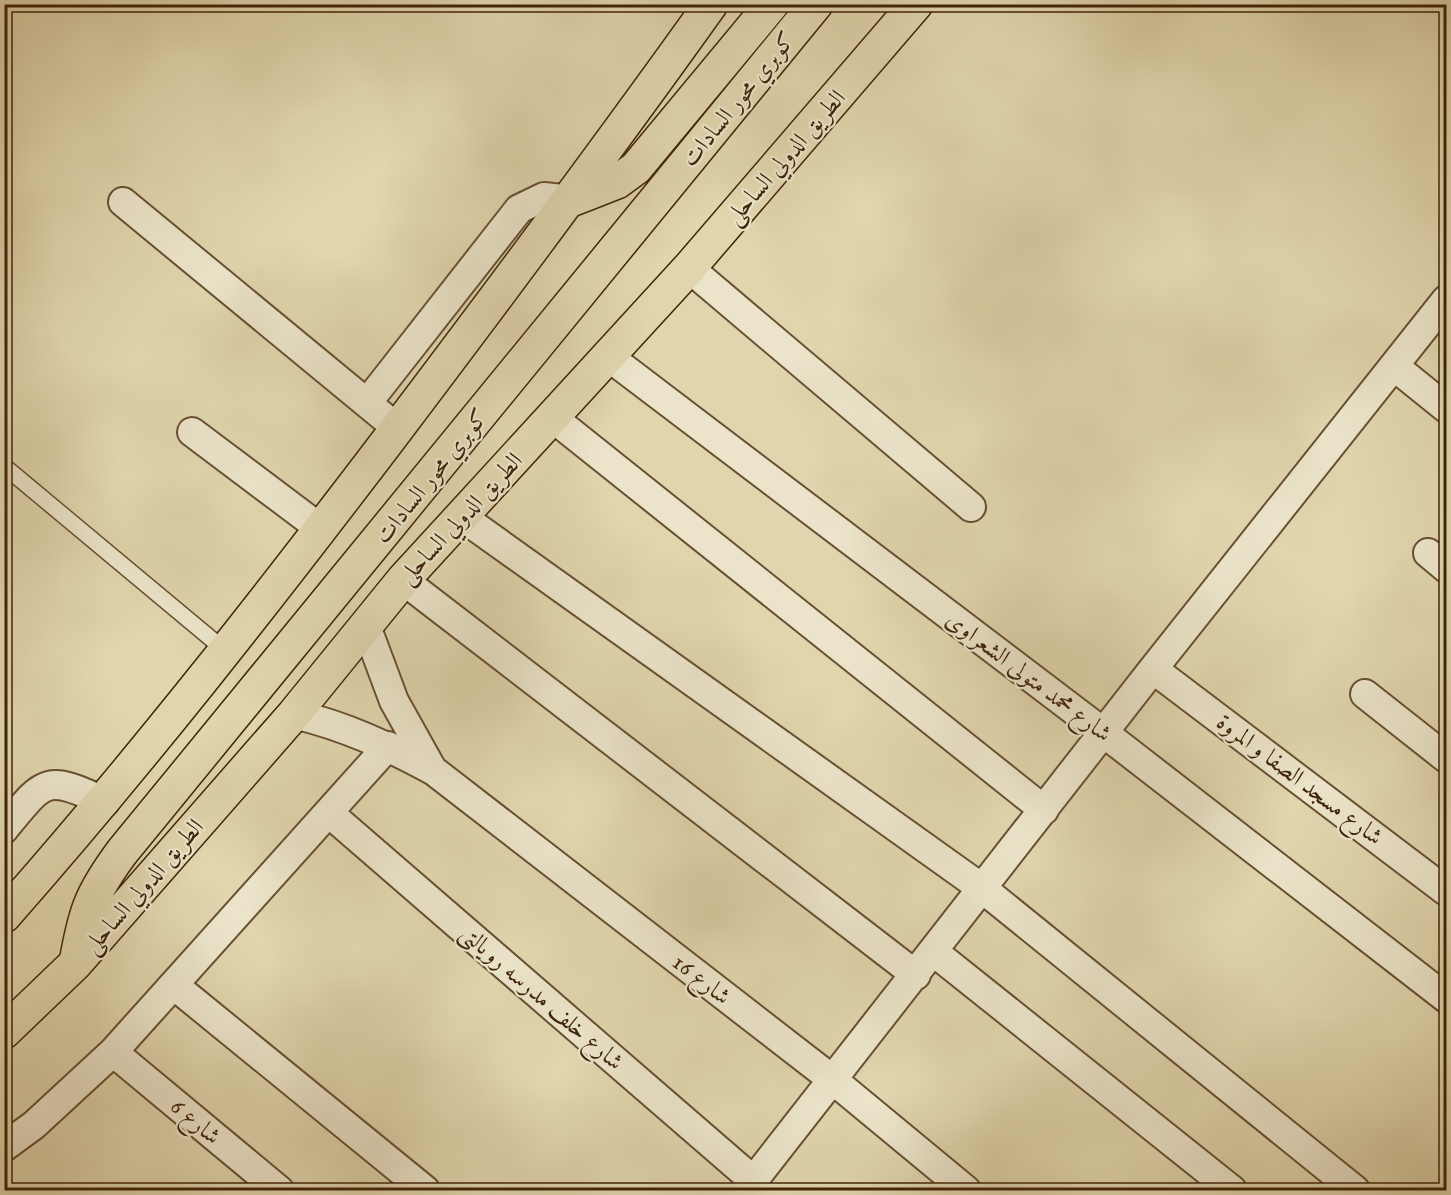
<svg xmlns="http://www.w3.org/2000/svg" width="1451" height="1195" viewBox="0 0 1451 1195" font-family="'IM FELL English',Amiri,serif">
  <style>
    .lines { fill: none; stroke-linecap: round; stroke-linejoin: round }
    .service-casing { stroke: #685032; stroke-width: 18 }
    .minor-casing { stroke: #685032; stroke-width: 32 }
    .primary-casing { stroke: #402409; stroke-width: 36 }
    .service { stroke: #ebe4ca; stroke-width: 15 }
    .minor { stroke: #ebe4ca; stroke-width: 28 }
    .primary { stroke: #e0d5ad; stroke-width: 33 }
    .labels { text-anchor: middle; stroke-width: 4.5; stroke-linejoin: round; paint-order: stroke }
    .street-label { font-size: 24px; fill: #402409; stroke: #ebe4ca }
  </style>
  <rect width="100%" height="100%" fill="#e0d5ad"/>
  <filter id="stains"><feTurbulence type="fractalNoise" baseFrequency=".00333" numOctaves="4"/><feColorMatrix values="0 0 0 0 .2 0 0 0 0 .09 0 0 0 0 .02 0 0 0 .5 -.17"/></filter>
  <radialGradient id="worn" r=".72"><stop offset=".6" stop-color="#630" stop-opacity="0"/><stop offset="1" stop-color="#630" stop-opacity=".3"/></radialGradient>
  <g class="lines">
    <defs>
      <path id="service" d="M4 466 227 652"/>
      <path id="minor" d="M123 202 397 428
        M689 268 971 507
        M609 357 1104 733 1446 998
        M1394 366 1446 408
        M367 403 519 209 544 197 571 200
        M553 418 1044 810
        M192 432 321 529
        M462 517 983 889 1355 1190
        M1428 553 1446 568
        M403 580 916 975
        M366 626 394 701 432 769
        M1153 669 1446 891
        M1365 694 1446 758
        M294 714C345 726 388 746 434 771L833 1080 966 1190
        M329 813 754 1181
        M4 829C45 779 45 774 105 802
        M934 952 1232 1190
        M175 986 425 1190
        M113 1052 279 1190
        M4 1147 34 1125 113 1052 388 746
        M746 1190 1153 669 1446 300"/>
      <path id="primary" d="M571 200 617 182 636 168 772 4
        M4 916C140 762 266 601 390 438 499 294 606 151 711 4
        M76 963C85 911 91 894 122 852L816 4
        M4 1032 76 963 294 714 403 580 689 268 916 4"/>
    </defs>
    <use href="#service" class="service-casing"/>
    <use href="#minor" class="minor-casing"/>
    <use href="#primary" class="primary-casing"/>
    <use href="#service" class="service"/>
    <use href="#minor" class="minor"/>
    <use href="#primary" class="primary"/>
  </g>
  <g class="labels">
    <g class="street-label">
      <text transform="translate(738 99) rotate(-51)" y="8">كوبري محور السادات</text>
      <text transform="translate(785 157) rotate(-49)" y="8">الطريق الدولي الساحلى</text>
      <text transform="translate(431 476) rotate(-51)" y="8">كوبري محور السادات</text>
      <text transform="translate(460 518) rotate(-47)" y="8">الطريق الدولي الساحلى</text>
      <text transform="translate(1029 676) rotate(37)" y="8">شارع محمد متولى الشعراوى</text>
      <text transform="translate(1300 779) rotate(37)" y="8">شارع مسجد الصفا و المروة</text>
      <text transform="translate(143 886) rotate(-49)" y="8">الطريق الدولي الساحلى</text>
      <text transform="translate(702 979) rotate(38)" y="8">شارع 16</text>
      <text transform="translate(542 997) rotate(41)" y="8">شارع خلف مدرسه رويالتى</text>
      <text transform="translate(196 1121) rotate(40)" y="8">شارع 6</text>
    </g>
  </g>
  <rect width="1451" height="1195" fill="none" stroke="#e0d5ad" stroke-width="24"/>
  <rect x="6" y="6" width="1439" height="1183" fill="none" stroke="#402409" stroke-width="3"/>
  <rect x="12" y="12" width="1427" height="1171" fill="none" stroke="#402409" stroke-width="1.5"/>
  <rect width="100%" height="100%" filter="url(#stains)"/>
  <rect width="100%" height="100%" fill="url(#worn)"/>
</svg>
